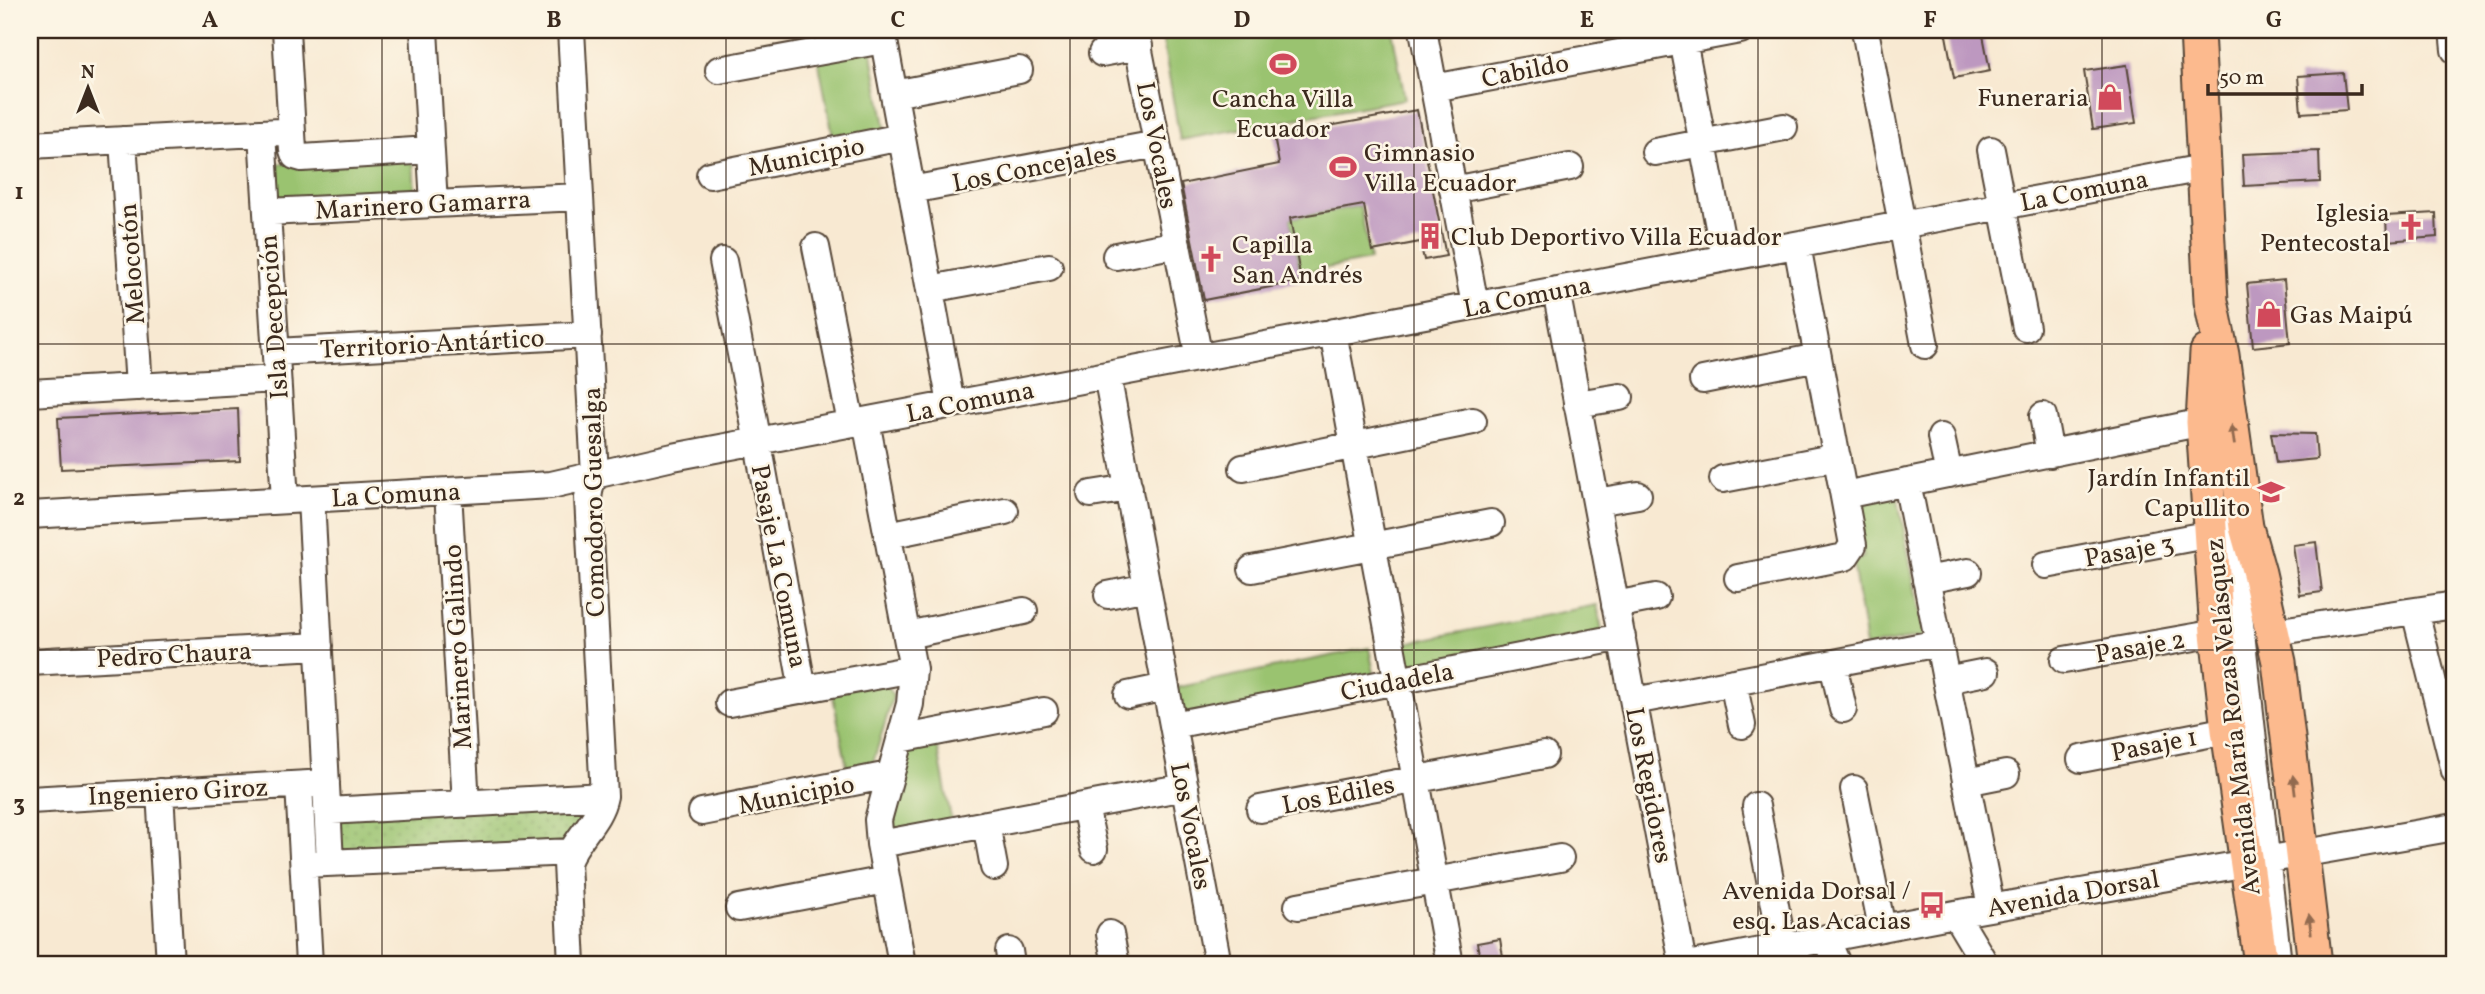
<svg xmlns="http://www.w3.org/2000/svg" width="2485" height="994" viewBox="0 0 2485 994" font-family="Vollkorn,serif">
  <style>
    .grass { fill: #9ac36f; stroke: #6a7646; stroke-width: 2 }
    .park { fill: url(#park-dots); stroke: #6a7646; stroke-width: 2 }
    .building { fill: #bd98c0 }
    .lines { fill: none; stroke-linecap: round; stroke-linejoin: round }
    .minor-casing { stroke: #574739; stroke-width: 30 }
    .major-casing { stroke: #574739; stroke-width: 37 }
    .minor { stroke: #fff; stroke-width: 26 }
    .major { stroke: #fcba8e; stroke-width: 33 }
    .oneway { fill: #926b50 }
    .grid { fill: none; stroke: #3b2a1e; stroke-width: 2; stroke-opacity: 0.55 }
    .labels { text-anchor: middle; stroke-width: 5; stroke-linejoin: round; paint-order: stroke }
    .street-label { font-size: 26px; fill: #3b2a1e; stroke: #fcf5e5 }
    .poi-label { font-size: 26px; fill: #3b2a1e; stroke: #fcf5e5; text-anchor: end }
    .neatline { fill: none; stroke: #3b2a1e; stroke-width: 2.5 }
    .grid-label { font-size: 23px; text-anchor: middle; font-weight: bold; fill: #3b2a1e }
  </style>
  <defs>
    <pattern id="park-dots" width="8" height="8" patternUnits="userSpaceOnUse" patternTransform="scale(1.75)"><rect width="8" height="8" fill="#9ac36f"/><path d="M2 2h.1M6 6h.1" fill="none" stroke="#7f9f5b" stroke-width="1.8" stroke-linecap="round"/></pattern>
  </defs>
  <rect width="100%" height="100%" fill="#fcf5e5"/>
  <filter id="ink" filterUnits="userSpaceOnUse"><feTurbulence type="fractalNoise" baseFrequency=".0143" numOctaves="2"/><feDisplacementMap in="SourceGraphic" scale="14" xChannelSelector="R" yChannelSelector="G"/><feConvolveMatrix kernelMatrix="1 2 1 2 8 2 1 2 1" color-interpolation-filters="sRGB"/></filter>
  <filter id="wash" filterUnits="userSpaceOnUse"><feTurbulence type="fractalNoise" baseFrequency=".00686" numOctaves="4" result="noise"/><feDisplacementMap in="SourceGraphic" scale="28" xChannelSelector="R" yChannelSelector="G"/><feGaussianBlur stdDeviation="1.57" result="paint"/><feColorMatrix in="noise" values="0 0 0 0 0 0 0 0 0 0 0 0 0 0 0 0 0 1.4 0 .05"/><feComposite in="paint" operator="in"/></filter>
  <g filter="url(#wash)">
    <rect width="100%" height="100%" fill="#f8e9d2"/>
    <path class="grass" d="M1161 30H1392L1405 99 1180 140Z
      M871 49 887 137 835 146 818 59Z
      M413 157 415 195 274 202 273 164Z
      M1360 206 1370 260 1300 273 1290 218Z
      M1896 489 1924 636 1866 647 1853 562 1864 557 1860 541 1865 501Z
      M1597 605 1603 637 1404 673 1400 644Z
      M1369 648 1375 678 1181 718 1175 688Z
      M884 682 893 696 870 773 849 777 832 691Z
      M936 739 952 824 893 836 887 826 910 744Z"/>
    <path class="park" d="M590 802 566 848 340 857 337 815Z"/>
    <g id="blocks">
      <path class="building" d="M1945 30H1982L1990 71 1954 78Z
        M2127 65 2136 123 2093 129 2084 71Z
        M2343 73 2347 110 2301 113 2298 76Z
        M1417 110 1446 256 1424 260 1420 242 1372 251 1364 205 1290 218 1301 281 1204 300 1181 184 1279 164 1274 136Z
        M2319 151 2320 182 2244 186 2242 154Z
        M2436 213 2437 237 2387 241 2386 216Z
        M2284 280 2290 343 2253 347 2247 284Z
        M238 409 240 461 61 469 58 418Z
        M2271 433 2315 434 2317 459 2276 463Z
        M2316 542 2322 592 2300 595 2293 545Z
        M1500 939 1504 962 1481 964 1477 943Z"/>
    </g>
  </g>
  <g filter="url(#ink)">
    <use href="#blocks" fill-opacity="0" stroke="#574739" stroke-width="2"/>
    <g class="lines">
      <defs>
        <path id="minor" d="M286 30 293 150 295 156 302 158 430 150
          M424 30 434 204
          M571 30 595 475 590 486 588 498 604 796C599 822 575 838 567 863L572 964
          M882 30 951 404
          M1135 30 1199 358
          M1423 30 1475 305
          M1681 30 1725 258
          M1865 30 1925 345
          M2453 30 2455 50
          M1102 53 1139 46
          M719 70 883 40
          M1434 88 1740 30
          M894 94 1019 70
          M262 133 285 500
          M123 140 139 387
          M30 145 280 132
          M1991 150 2026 328
          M1655 152 1784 127
          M710 175 902 137
          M911 190 1157 144
          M1453 190 1570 167
          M267 212 580 197
          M816 247 851 423
          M1116 256 1177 244
          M723 261 753 416 803 690
          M930 289 1049 267
          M1556 290 1683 964
          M1333 332 1450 964
          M276 352 588 335
          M1107 375 1218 964
          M1703 380 1818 357
          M30 393 277 379
          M1577 404 1620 397
          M2043 416 2050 454
          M866 421 913 669 910 704 878 820 880 844 902 964
          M1941 437 1949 474
          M1243 468 1473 421
          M1723 479 1837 457
          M1907 482 1991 907
          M448 491 466 804
          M1091 494 1129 488
          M1844 495 2203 422
          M311 499 330 862
          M1596 502 1638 495
          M30 515 551 485 673 457 2203 168
          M2218 519 2231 566 2238 606 2278 964
          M888 535 1005 511
          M2046 565 2211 534
          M1252 569 1491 523
          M1738 578 1845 557 1853 545 1797 245
          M1926 580 1968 572
          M1108 595 1147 587
          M1615 605 1656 597
          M2415 611 2455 771
          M2274 632 2455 605
          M907 635 1024 611
          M2064 660 2217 633
          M30 662 319 646
          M1833 664 1843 709
          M1946 680 1986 672
          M1733 682 1742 725
          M1128 695 1166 687
          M1634 701 1939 643
          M729 703 913 669
          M1173 725 1622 637
          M900 739 1044 711
          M2081 759 2228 730
          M1966 782 2006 774
          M299 785 309 964
          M1854 789 1882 928
          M160 792 170 964
          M30 800 326 783
          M1085 806 1094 849
          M1756 806 1783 947
          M1260 809 1544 755
          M327 811 604 796
          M702 812 889 775
          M986 824 994 867
          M880 844 1185 787
          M304 864 572 852
          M1298 906 1560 858
          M739 908 886 880
          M1955 914 1985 964
          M1110 934 1116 964
          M1826 938 1837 964
          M1009 951 1011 964
          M1692 964 1955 914 2455 827"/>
        <path id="major" d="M2197 30 2211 301 2222 355 2246 527 2259 573 2279 662 2315 964
          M2207 352 2203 422 2217 633 2228 730 2261 964"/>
      </defs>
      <use href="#minor" class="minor-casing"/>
      <use href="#major" class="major-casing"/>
      <use href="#minor" class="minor"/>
      <use href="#major" class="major"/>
    </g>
    <defs><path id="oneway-solid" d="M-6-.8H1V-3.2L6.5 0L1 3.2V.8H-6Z" transform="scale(1.75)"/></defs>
    <g class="oneway">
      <use href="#oneway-solid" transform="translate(2233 435) rotate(-98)"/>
      <use href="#oneway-solid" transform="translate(2294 785) rotate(-97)"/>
      <use href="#oneway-solid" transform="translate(2310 924) rotate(-97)"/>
    </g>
  </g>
  <path class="grid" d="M382 30V964M726 30V964M1070 30V964M1414 30V964M1758 30V964M2102 30V964M30 344H2455M30 650H2455"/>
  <defs>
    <symbol id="stadium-bare" viewBox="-9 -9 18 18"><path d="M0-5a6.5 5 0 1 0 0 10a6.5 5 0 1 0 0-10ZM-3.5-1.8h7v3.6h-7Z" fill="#d1495b" stroke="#fcf5e5" stroke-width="2.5" paint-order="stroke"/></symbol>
    <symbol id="shop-bare" viewBox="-9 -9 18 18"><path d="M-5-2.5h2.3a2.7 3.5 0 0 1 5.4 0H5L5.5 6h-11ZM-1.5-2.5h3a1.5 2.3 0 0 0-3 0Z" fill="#d1495b" stroke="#fcf5e5" stroke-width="2.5" paint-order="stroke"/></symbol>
    <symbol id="church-bare" viewBox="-9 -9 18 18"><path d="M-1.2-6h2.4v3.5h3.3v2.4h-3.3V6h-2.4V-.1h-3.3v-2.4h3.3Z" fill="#d1495b" stroke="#fcf5e5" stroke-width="2.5" paint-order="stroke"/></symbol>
    <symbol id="building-bare" viewBox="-9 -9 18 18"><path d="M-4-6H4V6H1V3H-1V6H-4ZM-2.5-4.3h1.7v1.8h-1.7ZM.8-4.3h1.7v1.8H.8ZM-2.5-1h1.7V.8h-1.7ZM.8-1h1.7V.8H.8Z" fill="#d1495b" stroke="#fcf5e5" stroke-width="2.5" paint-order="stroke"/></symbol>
    <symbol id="school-bare" viewBox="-9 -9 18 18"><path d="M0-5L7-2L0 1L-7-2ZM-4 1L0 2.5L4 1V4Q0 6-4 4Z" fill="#d1495b" stroke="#fcf5e5" stroke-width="2.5" paint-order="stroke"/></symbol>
    <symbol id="bus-bare" viewBox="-9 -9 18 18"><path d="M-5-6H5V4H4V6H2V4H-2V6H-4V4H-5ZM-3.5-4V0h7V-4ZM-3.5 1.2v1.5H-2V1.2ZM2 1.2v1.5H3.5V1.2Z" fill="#d1495b" stroke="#fcf5e5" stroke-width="2.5" paint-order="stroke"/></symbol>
  </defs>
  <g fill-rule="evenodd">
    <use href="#stadium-bare" x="1264" y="45" width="38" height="38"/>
    <use href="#shop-bare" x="2091" y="78" width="38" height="38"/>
    <use href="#stadium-bare" x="1324" y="148" width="38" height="38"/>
    <use href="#church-bare" x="2392" y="208" width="38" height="38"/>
    <use href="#building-bare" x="1411" y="217" width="38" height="38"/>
    <use href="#church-bare" x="1192" y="240" width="38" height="38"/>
    <use href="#shop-bare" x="2250" y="295" width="38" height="38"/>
    <use href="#school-bare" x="2252" y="473" width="38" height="38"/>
    <use href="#bus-bare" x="1913" y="886" width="38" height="38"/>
  </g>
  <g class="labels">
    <g class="street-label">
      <text transform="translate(1525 70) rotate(-11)" y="9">Cabildo</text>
      <text transform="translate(1158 145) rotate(79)" y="9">Los Vocales</text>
      <text transform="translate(806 156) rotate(-11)" y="9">Municipio</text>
      <text transform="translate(1034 167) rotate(-11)" y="9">Los Concejales</text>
      <text transform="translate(2084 190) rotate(-11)" y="9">La Comuna</text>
      <text transform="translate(423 204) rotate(-3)" y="9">Marinero Gamarra</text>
      <text transform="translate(131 264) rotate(-94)" y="9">Melocotón</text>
      <text transform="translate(1527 296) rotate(-11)" y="9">La Comuna</text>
      <text transform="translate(273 317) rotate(-94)" y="9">Isla Decepción</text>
      <text transform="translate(432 343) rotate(-3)" y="9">Territorio Antártico</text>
      <text transform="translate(970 401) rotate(-11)" y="9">La Comuna</text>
      <text transform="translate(396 494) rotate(-3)" y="9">La Comuna</text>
      <text transform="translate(593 502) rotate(-91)" y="9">Comodoro Guesalga</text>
      <text transform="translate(2129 550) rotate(-10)" y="9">Pasaje 3</text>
      <text transform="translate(780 566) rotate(79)" y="9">Pasaje La Comuna</text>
      <text transform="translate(2140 646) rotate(-10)" y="9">Pasaje 2</text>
      <text transform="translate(457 647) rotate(-93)" y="9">Marinero Galindo</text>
      <text transform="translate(174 654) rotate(-3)" y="9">Pedro Chaura</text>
      <text transform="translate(1397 681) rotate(-11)" y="9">Ciudadela</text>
      <text transform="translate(2232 717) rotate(-96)" y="9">Avenida María Rozas Velásquez</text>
      <text transform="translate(2154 744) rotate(-11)" y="9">Pasaje 1</text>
      <text transform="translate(1650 785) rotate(79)" y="9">Los Regidores</text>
      <text transform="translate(178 791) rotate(-3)" y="9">Ingeniero Giroz</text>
      <text transform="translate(796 794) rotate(-11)" y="9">Municipio</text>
      <text transform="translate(1338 794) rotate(-11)" y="9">Los Ediles</text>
      <text transform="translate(1192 826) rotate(79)" y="9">Los Vocales</text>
      <text transform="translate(2073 893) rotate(-10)" y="9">Avenida Dorsal</text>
    </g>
    <g class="poi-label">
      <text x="2089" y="106">Funeraria</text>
      <text x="1283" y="107" text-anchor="middle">Cancha Villa<tspan x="1283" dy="30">Ecuador</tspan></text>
      <text x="1364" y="161" text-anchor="start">Gimnasio<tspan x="1364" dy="30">Villa Ecuador</tspan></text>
      <text x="2390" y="221">Iglesia<tspan x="2390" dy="30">Pentecostal</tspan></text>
      <text x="1451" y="245" text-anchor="start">Club Deportivo Villa Ecuador</text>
      <text x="1232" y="253" text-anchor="start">Capilla<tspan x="1232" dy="30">San Andrés</tspan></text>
      <text x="2290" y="323" text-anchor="start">Gas Maipú</text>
      <text x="2250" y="486">Jardín Infantil<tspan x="2250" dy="30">Capullito</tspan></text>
      <text x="1911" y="899">Avenida Dorsal /<tspan x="1911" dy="30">esq. Las Acacias</tspan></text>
    </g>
  </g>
  <rect width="2485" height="994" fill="none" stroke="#fcf5e5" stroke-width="77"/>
  <g transform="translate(88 88)" stroke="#fcf5e5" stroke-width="5" paint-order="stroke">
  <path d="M0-5L12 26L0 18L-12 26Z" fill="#3b2a1e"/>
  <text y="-10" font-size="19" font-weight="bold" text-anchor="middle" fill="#3b2a1e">N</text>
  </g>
  <path d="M2208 84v10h154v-10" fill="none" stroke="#3b2a1e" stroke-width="3.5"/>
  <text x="2219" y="84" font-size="21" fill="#3b2a1e" stroke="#fcf5e5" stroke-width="5" paint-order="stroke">50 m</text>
  <rect x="38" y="38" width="2408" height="918" class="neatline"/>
  <g class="grid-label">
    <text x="210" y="27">A</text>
    <text x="554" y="27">B</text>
    <text x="898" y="27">C</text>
    <text x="1242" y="27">D</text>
    <text x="1587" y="27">E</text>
    <text x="1930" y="27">F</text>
    <text x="2274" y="27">G</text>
    <text x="19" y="199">1</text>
    <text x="19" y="505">2</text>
    <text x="19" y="811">3</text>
  </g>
</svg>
